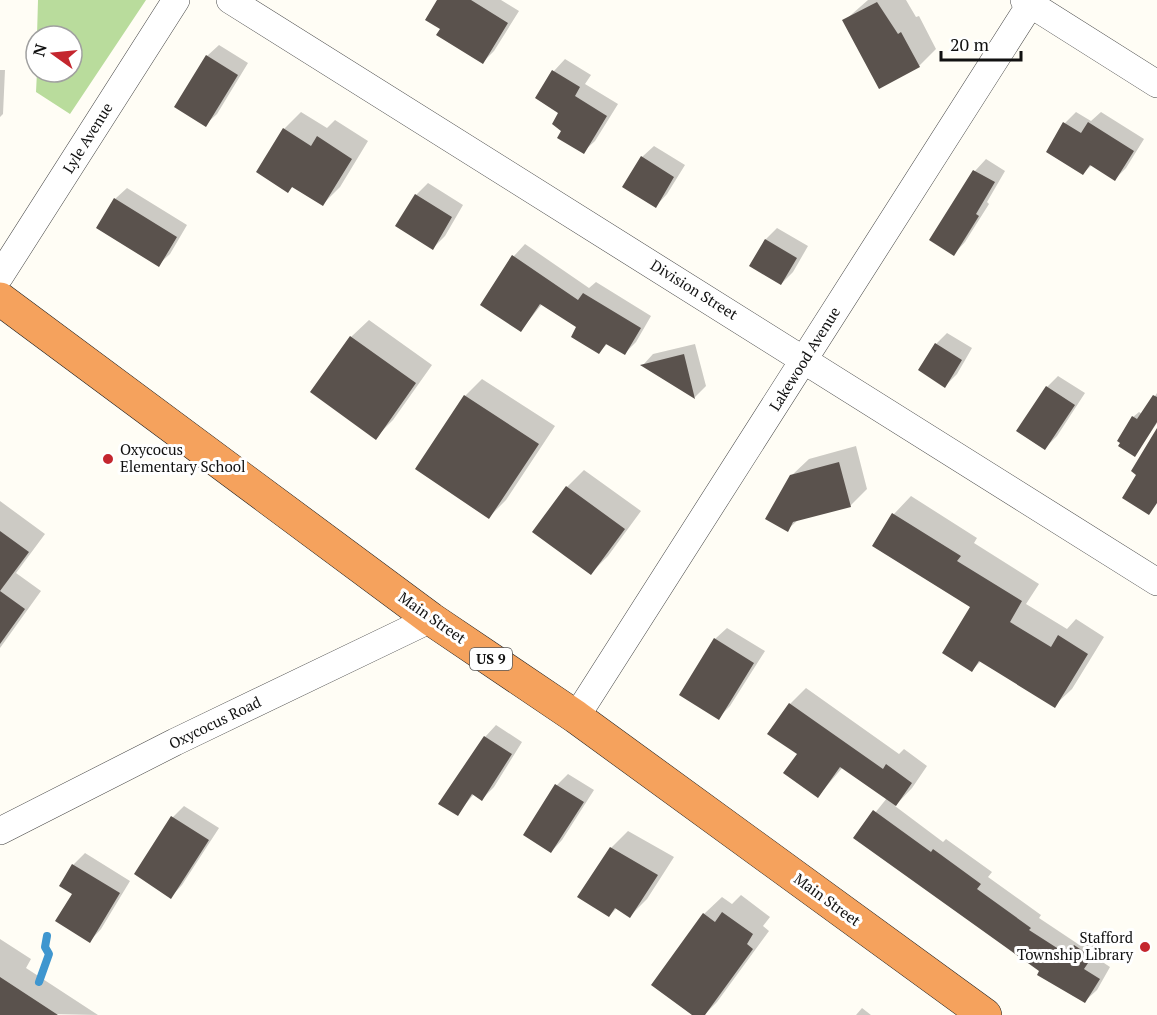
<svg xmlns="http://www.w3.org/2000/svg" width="1157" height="1015" viewBox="0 0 1157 1015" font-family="'PT Serif',serif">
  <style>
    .forest { fill: #b9dc9c }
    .shadow { fill: #0003 }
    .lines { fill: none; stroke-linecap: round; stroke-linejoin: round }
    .stream { stroke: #3f96cf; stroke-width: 8 }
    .building { fill: #5a524d }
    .minor-casing { stroke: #444; stroke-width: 28 }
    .highway-casing { stroke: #222; stroke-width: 34 }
    .minor { stroke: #fff; stroke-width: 27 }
    .highway { stroke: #f5a25d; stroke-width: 33 }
    .poi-dot { fill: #c4262e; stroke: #fff; stroke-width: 2 }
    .labels { text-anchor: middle; stroke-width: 6; stroke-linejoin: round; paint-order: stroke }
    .shield { fill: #fff; stroke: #585858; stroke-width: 1.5 }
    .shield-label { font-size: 14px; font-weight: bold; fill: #111 }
    .street-label { font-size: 15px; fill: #111; stroke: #fff }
    .poi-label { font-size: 15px; fill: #111; stroke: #fff; text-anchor: start }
  </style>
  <rect width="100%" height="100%" fill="#fffdf5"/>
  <path class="forest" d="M38 0H146L70 114 36 92 37 72H72V36H37Z"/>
  <path class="shadow" d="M439 0H501L519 11 494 51 482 63 442 28Z
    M868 0H906L916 17 919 16 936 49 919 66 844 21Z
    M219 45 248 63 217 114 205 125 207 56Z
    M565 59 591 75 585 84 618 104 595 141 583 152 563 130 560 112 537 98 554 71Z
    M0 70H5L3 114 0 117Z
    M301 112 327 128 335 120 368 141 340 187 323 204 293 186 288 191 284 129Z
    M1076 112 1091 121 1101 112 1144 139 1126 168 1115 179 1092 165 1083 173 1065 123Z
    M654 146 685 165 667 194 656 206 642 157Z
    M986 159 1005 171 987 202 989 204 965 242 954 254 931 240 975 171Z
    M428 183 463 205 445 236 433 248 397 225 416 195Z
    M127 188 187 225 170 254 158 265 115 199Z
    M777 228 808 246 793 272 781 284 751 266 766 239Z
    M525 244 589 288 596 282 651 316 636 342 625 353 608 343 599 352 578 327 542 304 521 330 482 304 514 256Z
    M369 320 432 365 393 420 375 438 312 391 351 337Z
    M947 333 972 348 957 374 945 386 936 344Z
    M695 344 706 386 695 397 643 365 653 354Z
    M1058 376 1085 393 1057 436 1045 448 1047 387Z
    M482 379 555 426 506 500 489 517 417 469 465 396Z
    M1157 393V423L1135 455 1133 417 1139 412 1142 414Z
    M856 446 867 489 850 506 798 520 787 530 791 476 809 459Z
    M584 470 641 511 608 556 591 573 567 487Z
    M911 496 977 538 974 543 1039 584 1026 604 1067 629 1076 619 1104 637 1072 689 1054 706 981 661 972 670V607L874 546 894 514Z
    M0 501 45 534 16 573 41 591 0 648Z
    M727 628 765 651 730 706 718 718 715 639Z
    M806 688 899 754 904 749 927 766 912 788 895 806 943 842 946 839 992 872 988 877 1041 915 1039 918 1078 944 1087 935 1103 945 1095 957 1110 967 1097 990 1085 1001 855 838 887 798 843 767 818 796 799 754 790 704Z
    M496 725 522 742 494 787 482 799 474 794 457 814 485 737Z
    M568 774 594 790 562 840 551 852 557 785Z
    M184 806 219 828 182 885 171 897 173 817Z
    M628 831 674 857 647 899 630 916 617 908 609 916 611 848Z
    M85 853 130 881 101 929 90 941 74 893 61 885 73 865Z
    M741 895 770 917 763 926 769 931 717 1002 704 1015H695L704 914 722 897 732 904Z
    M0 939 31 959 26 968 98 1015 0 1013Z
    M862 1008 871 1015H856Z"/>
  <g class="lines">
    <path class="stream" d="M39 982 49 954 45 947 47 936"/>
  </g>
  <path class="building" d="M437 0H471L508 23 483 64 436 35 440 29 425 20Z
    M877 2 898 34 901 32 920 67 879 89 842 20Z
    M206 55 238 75 206 127 174 107Z
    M552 70 580 87 575 96 607 116 584 154 557 138 561 131 552 124 558 113 535 98Z
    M1063 122 1081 133 1088 122 1134 151 1115 181 1090 165 1083 175 1046 152Z
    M283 128 311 146 317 136 352 159 323 206 292 187 288 193 256 172Z
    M641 156 674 177 656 208 622 187Z
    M973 170 995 182 976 214 979 216 954 256 929 240Z
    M415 194 452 217 433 250 395 226Z
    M114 198 177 237 159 267 96 228Z
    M765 239 797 258 781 285 749 266Z
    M512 255 578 300 583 293 641 328 625 355 606 344 599 354 571 337 576 327 540 304 521 332 480 305Z
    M350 336 416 383 376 440 310 392Z
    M935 343 962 360 945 388 918 370Z
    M684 354 695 399 640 365Z
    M1046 386 1075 405 1045 450 1016 431Z
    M464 395 539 444 489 519 415 469Z
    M1153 395 1157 397V422L1135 457 1118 446 1120 443 1117 441 1132 416 1137 419Z
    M1157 428V503L1149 515 1122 498 1136 475 1131 471Z
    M839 462 851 507 793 522 788 532 765 519 790 475Z
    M566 486 625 529 591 575 532 532Z
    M892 513 961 556 957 561 1022 601 1010 622 1051 647 1058 635 1088 654 1055 708 979 661 972 672 942 653 970 607 872 546Z
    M0 531 29 552 0 591 25 609 0 644Z
    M714 638 754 663 719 720 679 695Z
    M789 703 883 769 886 764 912 783 896 806 840 767 818 798 783 773 797 754 767 734Z
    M484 736 512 754 482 801 472 794 458 816 438 804Z
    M555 784 584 802 551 853 523 835Z
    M873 810 931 852 933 849 981 884 977 889 1031 928 1029 930 1068 955 1074 945 1092 957 1084 969 1100 979 1085 1003 1037 975 1039 971 853 838Z
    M171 816 209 840 171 899 134 874Z
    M610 847 658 875 630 918 615 908 609 917 577 897Z
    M72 864 120 893 90 943 55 921 72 894 59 886Z
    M722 912 753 934 747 944 753 949 705 1015H692L651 985 703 913 715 922Z
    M0 977 58 1015H0Z"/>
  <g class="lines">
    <defs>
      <path id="minor" d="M230 0 1157 582
        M1024 0 1157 84
        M0 276 176 0
        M576 717 1033 0
        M0 831 175 742 431 619"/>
      <path id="highway" d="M0 299 431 619 576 717 985 1015"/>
    </defs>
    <use href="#minor" class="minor-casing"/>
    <use href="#highway" class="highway-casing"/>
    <use href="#minor" class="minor"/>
    <use href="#highway" class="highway"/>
  </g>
  <g class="poi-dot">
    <circle cx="108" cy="459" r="6"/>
    <circle cx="1145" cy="947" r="6"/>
  </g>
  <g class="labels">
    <rect class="shield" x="470" y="648" width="42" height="22" rx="4.5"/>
    <g class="shield-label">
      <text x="491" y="664">US 9</text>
    </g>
    <g class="street-label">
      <text transform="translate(88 138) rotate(-58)" y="5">Lyle Avenue</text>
      <text transform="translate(694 290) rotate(32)" y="5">Division Street</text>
      <text transform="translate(805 359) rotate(-58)" y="5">Lakewood Avenue</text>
      <text transform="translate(432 618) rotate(35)" y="5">Main Street</text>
      <text transform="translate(215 723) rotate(-26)" y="5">Oxycocus Road</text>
      <text transform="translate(827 900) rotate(36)" y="5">Main Street</text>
    </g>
    <g class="poi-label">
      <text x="120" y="455">Oxycocus<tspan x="120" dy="17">Elementary School</tspan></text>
      <text x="1133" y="943" text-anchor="end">Stafford<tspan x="1133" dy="17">Township Library</tspan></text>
    </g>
  </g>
  <g transform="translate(54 54) rotate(285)"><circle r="28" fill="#ffffff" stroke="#a0a0a0" stroke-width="1.5"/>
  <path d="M0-4.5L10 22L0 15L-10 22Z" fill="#c4262e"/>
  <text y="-9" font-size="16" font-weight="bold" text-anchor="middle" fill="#111111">N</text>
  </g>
  <path d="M941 51v9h80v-9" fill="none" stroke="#111111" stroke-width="3"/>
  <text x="950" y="51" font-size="18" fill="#111111" stroke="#ffffff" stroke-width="4.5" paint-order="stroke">20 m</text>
</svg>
